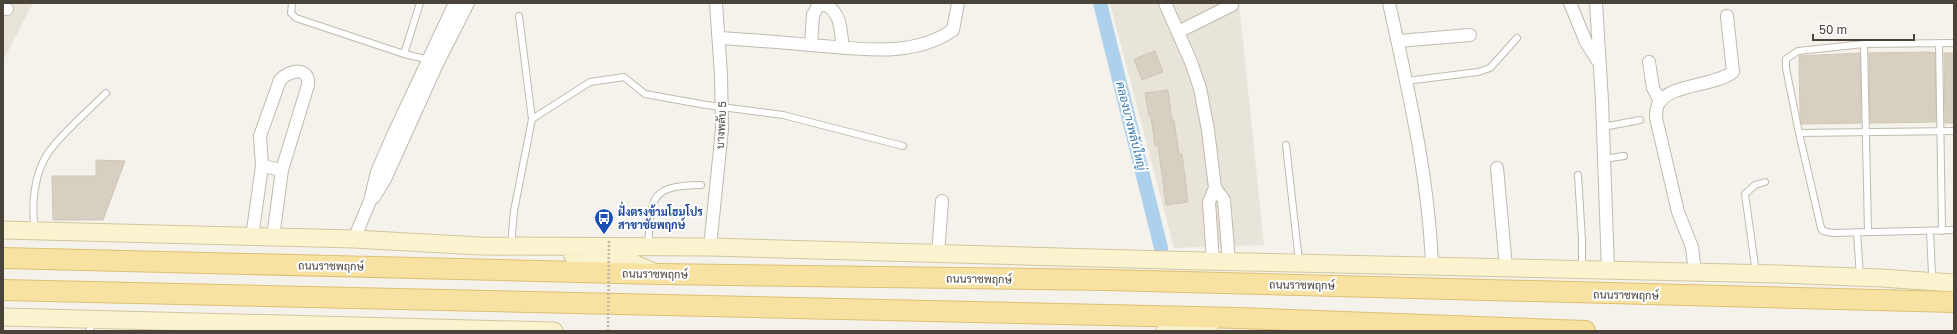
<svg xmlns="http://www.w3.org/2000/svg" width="1957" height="334" viewBox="0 0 1957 334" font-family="'Golos Text',Sarabun,sans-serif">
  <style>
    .residential { fill: #e8e4da }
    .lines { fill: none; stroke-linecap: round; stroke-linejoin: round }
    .canal { stroke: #add1ed; stroke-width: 14 }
    .building { fill: #d6cfc2; stroke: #d0c7b5 }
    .lane-casing { stroke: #c0baaf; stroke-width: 8 }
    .street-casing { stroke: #c0baaf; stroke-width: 14 }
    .secondary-casing { stroke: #d1c69e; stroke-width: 19 }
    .primary-casing { stroke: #ddc072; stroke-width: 22 }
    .lane { stroke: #fff; stroke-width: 6 }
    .street { stroke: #fff; stroke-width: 12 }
    .secondary { stroke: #fbf2cf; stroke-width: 17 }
    .primary { stroke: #f8e2a2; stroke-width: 20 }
    .path-bridge { stroke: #c1b6a1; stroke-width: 2.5; stroke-dasharray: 2 2; stroke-linecap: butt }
    .labels { text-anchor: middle; stroke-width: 4; stroke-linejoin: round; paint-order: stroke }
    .street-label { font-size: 11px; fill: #49433a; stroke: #fff }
    .transit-label { font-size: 11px; font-weight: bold; fill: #164399; stroke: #fff; text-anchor: start }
    .water-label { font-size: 12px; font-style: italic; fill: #387aaf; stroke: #fff }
  </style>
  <rect width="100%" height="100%" fill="#f5f2ec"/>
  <path class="residential" d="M3 3H33L3 61Z
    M1110 3H1239L1264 245 1174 248Z"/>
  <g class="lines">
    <path class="canal" d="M1100 3 1161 248"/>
  </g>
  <path class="building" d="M1155 51 1163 72 1142 80 1134 59Z
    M1928 52 1935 53 1936 122 1870 123 1869 53Z
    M1860 53 1861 123 1802 124 1800 114 1799 56Z
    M1944 53H1954V123H1945Z
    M1168 90 1172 120H1174L1179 154H1182L1188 202 1166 205 1158 145 1155 146 1151 116H1149L1145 93Z
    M96 160 125 161 103 220H53L52 176H96Z"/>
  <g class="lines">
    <defs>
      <path id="lane" d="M292 3 291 13 296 18 404 54 420 3
        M1939 43 1942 231
        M1954 43 1864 44 1798 51 1786 59V68L1799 133 1821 228 1823 231 1833 233 1954 230
        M1864 44 1868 232
        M404 54 430 60
        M1406 81 1478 72 1490 68 1517 38
        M532 119 590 82 624 77 645 94 706 105 783 115 903 146
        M1603 127 1640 120
        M1799 133 1954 131
        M1286 145 1299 261
        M1604 159 1624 156
        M1578 175 1582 240V268
        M35 230C31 205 34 174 48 153 61 134 89 110 106 93
        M1930 231 1932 274
        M1857 232 1860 277
        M648 245C652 198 648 186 701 185
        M511 246 514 211 532 119 519 16
        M1756 273 1745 194 1755 185 1765 182
        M89 331 94 321"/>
      <path id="street" d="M1165 3 1191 62 1200 88 1208 130 1215 188 1224 200 1229 261
        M1389 3C1408 89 1429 177 1432 266
        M1570 3 1586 42 1598 61
        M1596 3 1602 101 1608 270
        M3 8 7 9
        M1178 32 1232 5
        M719 38C749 40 780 42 810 45 857 48 911 59 953 30L958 3
        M1398 41 1470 35
        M811 45 813 15 818 6 825 4C842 14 840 29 843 48
        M1649 62 1653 88 1660 101
        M262 166 260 136 280 80C289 70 310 66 308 85L282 170 273 237
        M1497 168 1506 267
        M374 197 385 179 437 64 468 3
        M252 237 262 166 282 170
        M354 239 370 201 377 172 394 133 455 3
        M710 247 722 129 721 75 716 3
        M938 254 942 201
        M1213 261 1209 202 1215 188
        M1695 272 1692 247 1678 212 1656 118C1656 113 1656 107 1659 103 1670 84 1715 86 1733 72L1727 16"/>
      <path id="secondary" d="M3 230 354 239 480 246 710 247 1201 261 1777 274 1881 278 1954 283
        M573 256 626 260 656 273
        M3 317 554 331
        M1165 331 1211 323"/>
      <path id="primary" d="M3 258 659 274 1107 280 1954 302
        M3 290 1239 318 1585 331"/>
    </defs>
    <use href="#lane" class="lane-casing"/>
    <use href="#street" class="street-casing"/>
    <use href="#secondary" class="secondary-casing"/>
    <use href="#primary" class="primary-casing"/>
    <use href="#lane" class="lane"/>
    <use href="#street" class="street"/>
    <use href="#secondary" class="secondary"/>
    <use href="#primary" class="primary"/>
    <path class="path-bridge" d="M608 331 609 240"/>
  </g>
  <defs>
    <symbol id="bus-pin" viewBox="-11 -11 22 30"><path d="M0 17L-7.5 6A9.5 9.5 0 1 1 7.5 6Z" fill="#1a4fb4" stroke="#fff"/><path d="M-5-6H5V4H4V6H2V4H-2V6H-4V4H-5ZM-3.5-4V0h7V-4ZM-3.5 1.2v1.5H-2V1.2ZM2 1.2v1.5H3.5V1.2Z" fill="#fff"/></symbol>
  </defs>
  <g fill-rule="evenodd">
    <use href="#bus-pin" x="593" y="207" width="22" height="30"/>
  </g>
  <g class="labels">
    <g class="street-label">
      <text transform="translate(721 125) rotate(-87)" y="4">บางพลับ 5</text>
      <text transform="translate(331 266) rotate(1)" y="4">ถนนราชพฤกษ์</text>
      <text transform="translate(655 274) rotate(1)" y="4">ถนนราชพฤกษ์</text>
      <text transform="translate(979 279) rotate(1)" y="4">ถนนราชพฤกษ์</text>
      <text transform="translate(1302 285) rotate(1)" y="4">ถนนราชพฤกษ์</text>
      <text transform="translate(1626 295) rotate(1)" y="4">ถนนราชพฤกษ์</text>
    </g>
    <g class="transit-label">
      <text x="618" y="216">ฝั่งตรงข้ามโฮมโปร<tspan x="618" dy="13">สาขาชัยพฤกษ์</tspan></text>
    </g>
    <g class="water-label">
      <text transform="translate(1131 126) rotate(76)" y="4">คลองบางพลับใหญ่</text>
    </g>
  </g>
  <rect width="1957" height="334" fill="none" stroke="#49433a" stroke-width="8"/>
  <path d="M1813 34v6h101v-6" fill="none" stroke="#49433a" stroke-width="2"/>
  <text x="1819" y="34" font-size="12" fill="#49433a" stroke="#ffffff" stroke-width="3" paint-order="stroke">50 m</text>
</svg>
